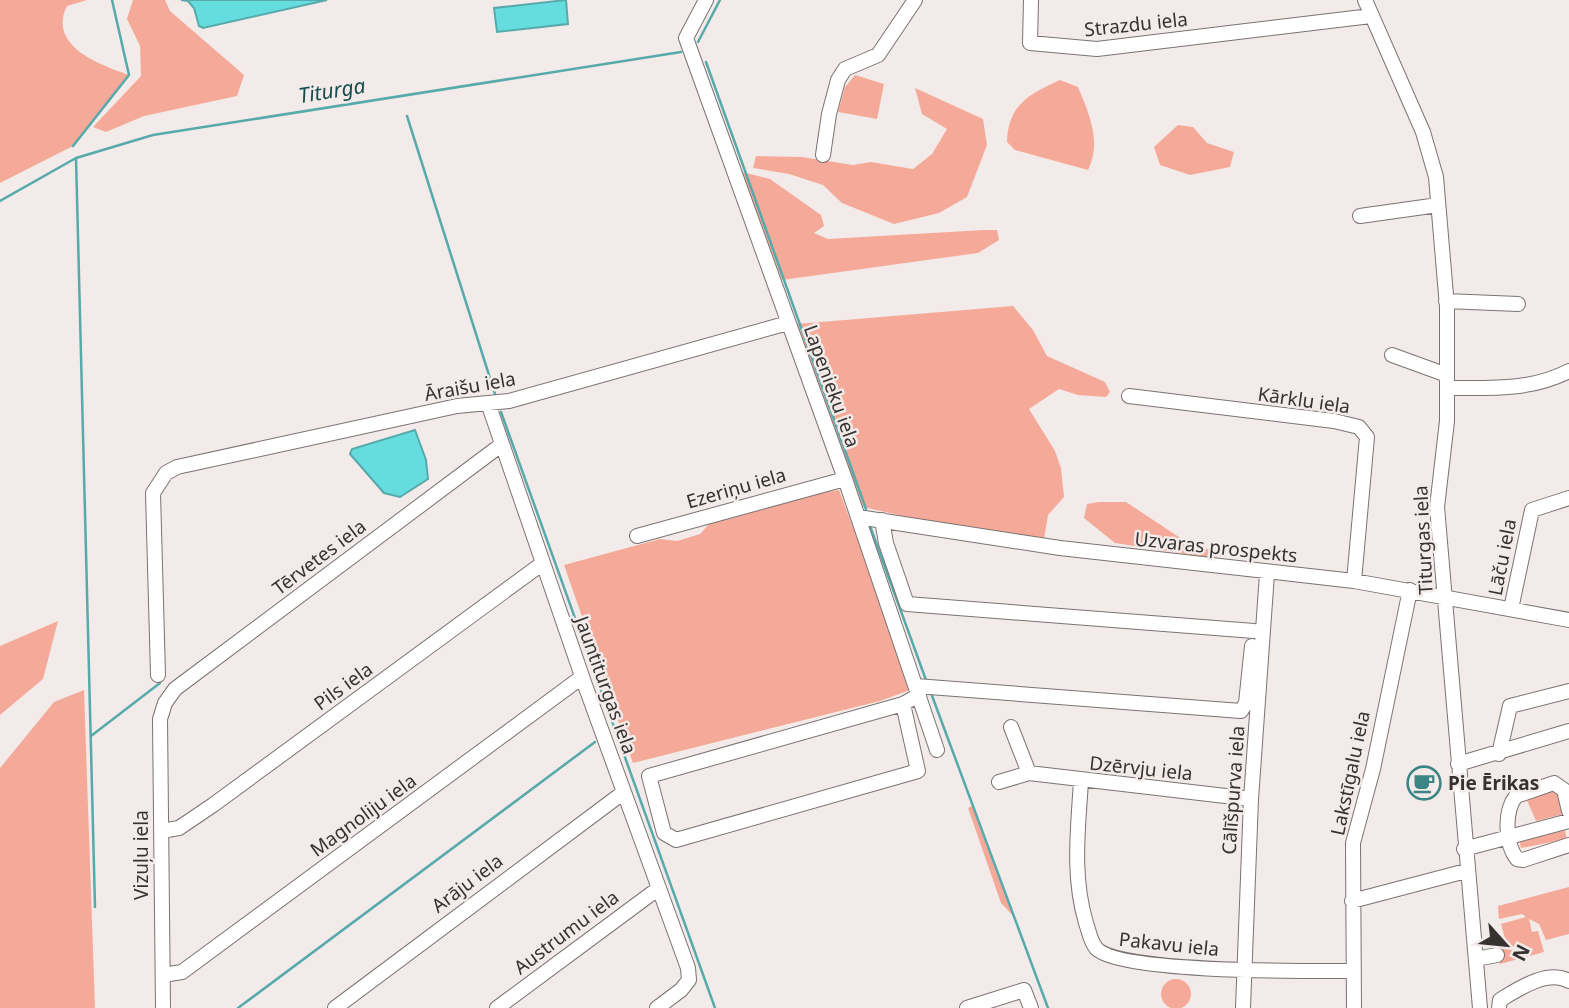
<svg xmlns="http://www.w3.org/2000/svg" width="1569" height="1008" viewBox="0 0 1569 1008" font-family="'Noto Sans',sans-serif">
  <style>
    .green { fill: #f5aa99 }
    .water { fill: #65dddf; stroke: #57aaab; stroke-width: 2 }
    .lines { fill: none; stroke-linecap: round; stroke-linejoin: round }
    .stream { stroke: #57aaab; stroke-width: 2.5 }
    .minor-casing { stroke: #7a7372; stroke-width: 16 }
    .minor { stroke: #fff; stroke-width: 14 }
    .labels { text-anchor: middle; stroke-width: 5; stroke-linejoin: round; paint-order: stroke }
    .street-label { font-size: 19px; fill: #353231; stroke: #f3ebe9 }
    .poi-label { font-size: 19px; font-weight: bold; fill: #353231; stroke: #f3ebe9; text-anchor: start }
    .water-label { font-size: 21px; font-style: italic; fill: #164c4d; stroke: #f3ebe9 }
  </style>
  <rect width="100%" height="100%" fill="#f3ebe9"/>
  <path class="green" d="M0 0H87L67 6C47 46 100 65 129 75L73 146 0 183Z
    M133 0H165L170 11 244 75 237 96 144 116 106 132 93 127 141 76 140 46 127 19Z
    M855 75 884 84 877 119 838 112 845 87Z
    M1060 80 1078 87C1089 113 1102 143 1088 170L1015 150 1007 142C1008 105 1029 94 1060 80Z
    M915 88 983 119 987 145 967 197 939 213 894 224 842 203 823 185 789 174 753 168 756 156 802 157 853 165 871 162 913 169 932 154 947 129 922 114Z
    M1178 125 1193 127 1207 143 1234 152 1230 167 1190 175 1160 165 1154 147Z
    M742 172 770 179 821 215 824 226 814 233 828 239 984 230H997L999 240 978 253 782 280Z
    M1013 306 1033 330 1047 356 1105 382 1110 392 1106 397 1078 395 1059 389 1029 409 1055 451 1061 468 1064 497 1048 515 1044 539 956 528 863 507 797 324Z
    M839 490 885 613 910 690 880 701 633 763 564 565 660 539 677 541 700 534 709 524 784 499Z
    M1099 502H1126L1191 545 1215 551 1217 559 1115 543 1084 518 1087 504Z
    M58 621 43 679 0 715V646Z
    M84 690 95 1008H0V768L54 702Z
    M1557 789 1563 814 1536 821 1526 798Z
    M972 806 1011 907 1014 917 1001 903 968 808Z
    M1564 827 1567 839 1521 848 1519 839Z
    M1569 887V934L1546 940 1539 924 1529 919 1532 932 1538 931 1544 952 1500 964 1494 942 1505 939 1501 924 1526 917 1522 914 1499 919 1498 906Z
    M1161 994a15 15 0 1 1 30 0a15 15 0 1 1-30 0Z"/>
  <path class="water" d="M181 0H327L203 28 199 26 194 8 188 1Z
    M566 0 568 24 497 32 494 8Z
    M415 430 426 460 428 479 400 497 384 493 350 454 352 449Z"/>
  <g class="lines">
    <path class="stream" d="M698 42 720 0
      M706 62 866 509
      M407 116 495 394
      M73 146 129 75 112 0
      M76 158 95 907
      M0 201 76 158 153 135 681 52
      M501 412 715 1008
      M870 526 926 680
      M931 693 1048 1008
      M91 736 160 683
      M238 1008 595 742"/>
    <defs>
      <path id="minor" d="M706 0 686 38 845 479 937 750
        M1031 0 1030 43 1097 49 1371 16
        M1365 0 1423 132 1436 177 1447 307V421L1437 507 1480 1008
        M823 155 829 114 838 80 845 69 878 55 915 0
        M1360 216 1438 205
        M1446 301 1518 304
        M1392 355 1447 375
        M1447 388C1490 388 1530 391 1569 371
        M1129 396 1334 421 1359 427 1367 437 1354 581
        M488 403 585 685 688 968 689 980 681 990 657 1008
        M858 517 1060 548 1354 581 1569 620
        M882 520 886 543 907 604 1254 631
        M637 536 845 479
        M1511 609 1532 510 1569 498
        M158 675 153 493 166 473 177 467 457 406 509 401 788 323
        M916 686 1241 711 1246 703 1252 646
        M903 704 918 771 676 840 664 833 649 776 903 704 919 695
        M1011 727 1029 773 1251 799
        M1499 754 1510 706 1569 691
        M1458 764 1569 731
        M1081 781C1078 830 1072 876 1086 923 1089 931 1090 941 1096 948 1116 973 1312 971 1352 971
        M999 782 1029 773
        M1569 811 1564 790 1554 783 1516 796C1504 811 1505 844 1517 859L1523 860 1569 845
        M161 831 179 828 213 805 543 563
        M1464 849 1569 821
        M1352 901 1466 871
        M1476 959 1497 955
        M163 975 182 972 582 677
        M163 1008 160 719 165 703 175 689 501 445
        M335 1008 624 792
        M497 1008 659 888
        M967 1008 1024 990 1031 1008
        M1243 1008 1251 799 1267 574
        M1354 1008 1353 843 1373 769 1410 590
        M1499 1008 1500 1000C1518 989 1548 969 1569 981"/>
    </defs>
    <use href="#minor" class="minor-casing"/>
    <use href="#minor" class="minor"/>
  </g>
  <defs>
    <symbol id="cafe-ring" viewBox="-11 -11 22 22"><circle r="9.5" fill="#f3ebe9" stroke="#3c8585" stroke-width="1.5"/><path d="M-5.5-4.5H6V0H3Q3 3.5 0 3.5H-2.5Q-5.5 3.5-5.5 0ZM3-3.2v2h1.7v-2ZM-6 4.5H4V6H-6Z" fill="#3c8585"/></symbol>
  </defs>
  <g fill-rule="evenodd">
    <use href="#cafe-ring" x="1405" y="764" width="38" height="38"/>
  </g>
  <g class="labels">
    <g class="street-label">
      <text transform="translate(1136 24) rotate(-6)" y="7">Strazdu iela</text>
      <text transform="translate(470 386) rotate(-10)" y="7">Āraišu iela</text>
      <text transform="translate(832 386) rotate(70)" y="7">Lapenieku iela</text>
      <text transform="translate(1304 400) rotate(8)" y="7">Kārklu iela</text>
      <text transform="translate(736 488) rotate(-16)" y="7">Ezeriņu iela</text>
      <text transform="translate(1423 540) rotate(-93)" y="7">Titurgas iela</text>
      <text transform="translate(1216 547) rotate(6)" y="7">Uzvaras prospekts</text>
      <text transform="translate(319 557) rotate(-37)" y="7">Tērvetes iela</text>
      <text transform="translate(1502 557) rotate(-79)" y="7">Lāču iela</text>
      <text transform="translate(606 685) rotate(70)" y="7">Jauntiturgas iela</text>
      <text transform="translate(343 686) rotate(-36)" y="7">Pils iela</text>
      <text transform="translate(1141 768) rotate(6)" y="7">Dzērvju iela</text>
      <text transform="translate(1350 773) rotate(-78)" y="7">Lakstīgalu iela</text>
      <text transform="translate(1233 790) rotate(-86)" y="7">Cālīšpurva iela</text>
      <text transform="translate(363 815) rotate(-36)" y="7">Magnoliju iela</text>
      <text transform="translate(141 855) rotate(-90)" y="7">Vizuļu iela</text>
      <text transform="translate(467 883) rotate(-37)" y="7">Arāju iela</text>
      <text transform="translate(566 932) rotate(-37)" y="7">Austrumu iela</text>
      <text transform="translate(1169 944) rotate(6)" y="7">Pakavu iela</text>
    </g>
    <g class="poi-label">
      <text x="1448" y="790">Pie Ērikas</text>
    </g>
    <g class="water-label">
      <text transform="translate(332 91) rotate(-9)" y="7">Titurga</text>
    </g>
  </g>
  <g transform="translate(1506 945) rotate(117)" stroke="#f3ebe9" stroke-width="5" paint-order="stroke">
  <path d="M0-5L12 26L0 18L-12 26Z" fill="#353231"/>
  <text y="-10" font-size="19" font-weight="bold" text-anchor="middle" fill="#353231">N</text>
  </g>
</svg>
